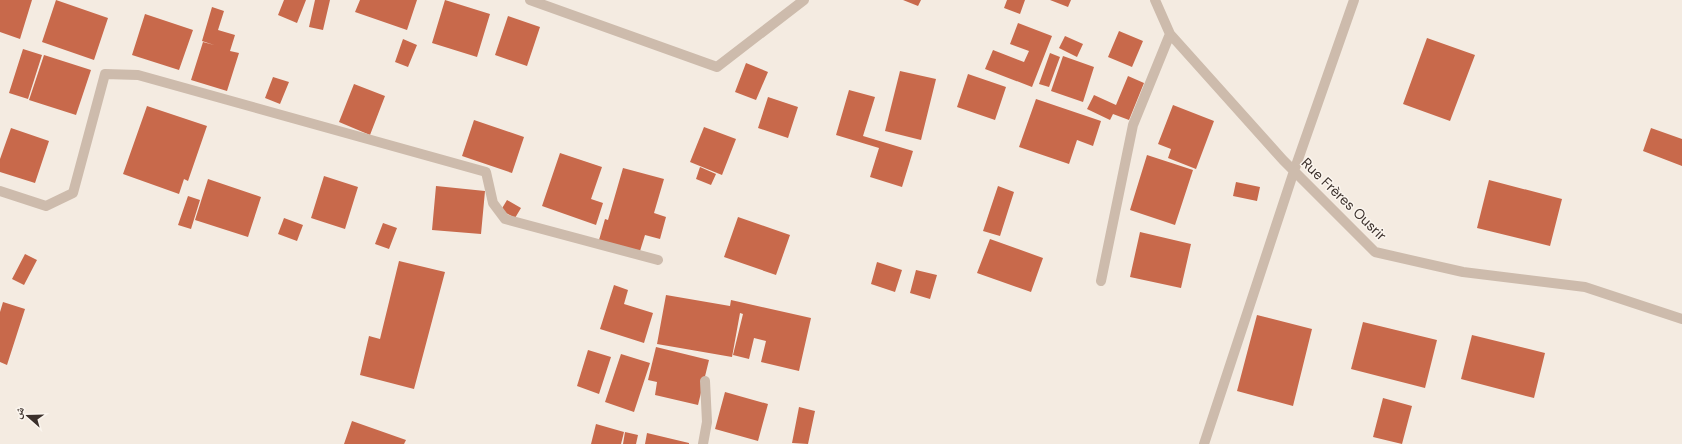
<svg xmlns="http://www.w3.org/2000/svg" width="1682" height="444" viewBox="0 0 1682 444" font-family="'DM Sans','Noto Naskh Arabic',sans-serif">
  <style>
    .building { fill: #c8694b }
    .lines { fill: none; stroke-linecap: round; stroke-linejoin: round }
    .lane { stroke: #cdbbac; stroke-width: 10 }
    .street { stroke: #cdbbac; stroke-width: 10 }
    .labels { text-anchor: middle; stroke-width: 3; stroke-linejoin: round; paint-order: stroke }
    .street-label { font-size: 14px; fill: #3b302b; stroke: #fbf5ee }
  </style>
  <rect width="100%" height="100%" fill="#f4ebe1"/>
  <path class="building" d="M0 0H32L20 39 0 32Z
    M56 0 108 18 94 60 42 42Z
    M284 0H306L297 23 278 15Z
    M315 0H330L323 30 309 27Z
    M360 0H417L407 30 355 12Z
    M445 0 490 14 477 57 432 43Z
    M903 0H921L918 6Z
    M1007 0H1025L1020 14 1004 8Z
    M1050 0H1071L1068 7Z
    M212 7 224 11 218 30 235 35 230 51 239 53 227 91 191 80 203 42 214 45 202 41Z
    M145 14 193 30 179 70 132 55Z
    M508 16 540 27 527 66 495 55Z
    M1018 23 1052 36 1032 87 985 69 993 50 1024 62 1029 51 1010 44Z
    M1119 31 1143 41 1132 67 1108 57Z
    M1065 36 1083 44 1077 57 1059 48Z
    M1427 38 1475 55 1450 121 1403 104Z
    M403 39 417 45 408 67 395 62Z
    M23 49 42 55 28 99 9 93Z
    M1050 53 1060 57 1049 87 1039 84Z
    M44 55 91 70 76 115 29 100Z
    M1063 56 1094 67 1083 102 1051 91Z
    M746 63 768 72 756 100 735 92Z
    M900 71 936 79 921 140 885 131Z
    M968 74 1006 87 995 120 957 107Z
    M1128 76 1144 83 1129 120 1113 114 1110 120 1087 109 1094 95 1116 105Z
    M273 77 289 82 280 104 265 98Z
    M354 84 385 96 370 135 339 122Z
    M849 90 875 97 863 136 913 151 902 187 870 177 879 148 836 135Z
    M768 97 798 107 788 138 758 128Z
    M1036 99 1101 121 1093 146 1077 140 1069 164 1019 147Z
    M1173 105 1214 121 1196 169 1168 158 1171 149 1158 144Z
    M147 106 207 126 188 181 184 179 179 194 123 174Z
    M474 120 524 137 512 173 462 156Z
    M704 127 736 139 722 175 690 162Z
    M11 128 49 141 35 183 0 172V159Z
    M1651 128 1682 139V166L1643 151Z
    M560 153 602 167 591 199 603 203 596 225 542 206Z
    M1147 155 1193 170 1175 225 1130 210Z
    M700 167 716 174 711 185 696 179Z
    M623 168 664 179 654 213 666 217 660 239 645 235 640 251 599 240 605 219 608 220Z
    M324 176 358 187 345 229 311 218Z
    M208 179 261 197 248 237 195 220Z
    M1489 180 1562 199 1550 246 1477 228Z
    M1236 182 1260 187 1257 201 1233 196Z
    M436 186 485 191 481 234 432 230Z
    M998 186 1014 192 1000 236 983 231Z
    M188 196 200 200 191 229 178 225Z
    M507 200 521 208 515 218 501 210Z
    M738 217 790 235 776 275 724 257Z
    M284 218 303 225 297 241 278 234Z
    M383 223 397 228 389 249 375 244Z
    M1140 232 1191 244 1181 288 1130 277Z
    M990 239 1043 258 1031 292 977 273Z
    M25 254 37 260 24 285 12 279Z
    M399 261 445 272 414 389 360 375 369 336 380 339Z
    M877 262 902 270 895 292 871 284Z
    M916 270 937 275 930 299 910 293Z
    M614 285 628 290 624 304 653 313 644 343 600 329Z
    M666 295 730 306 731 300 811 318 799 371 761 362 766 341 754 338 749 359 733 355 743 314 740 313 732 357 657 344Z
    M3 302 25 309 7 365 0 362V312Z
    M1257 315 1312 329 1293 406 1237 391Z
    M1363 322 1437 340 1425 388 1351 369Z
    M1472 335 1545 353 1534 398 1461 379Z
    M656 347 709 360 698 405 655 395 657 382 648 380Z
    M588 350 611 357 599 394 577 386Z
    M621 354 650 363 634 412 605 402Z
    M725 392 768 404 758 441 715 429Z
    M1383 398 1412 406 1402 444 1373 437Z
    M799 407 815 411 808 444 792 443Z
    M352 421 406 440 404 444H344Z
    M596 424 624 432 621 444H591Z
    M625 432 638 435 636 444H623Z
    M647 433 689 443V444H645Z"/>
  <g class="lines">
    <path class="lane" d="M530 0 717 67 804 0"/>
    <path class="street" d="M1155 0 1170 34 1283 160 1375 252 1463 272 1585 287 1682 319
      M0 191 46 206 73 193 105 74 138 75 486 172 493 203 505 219 658 260
      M1101 281 1133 125 1170 34
      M703 444 707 422 705 381
      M1204 444 1294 171 1354 0"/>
  </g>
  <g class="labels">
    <g class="street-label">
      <text transform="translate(1344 199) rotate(44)" y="5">Rue Frères Ousrir</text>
    </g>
  </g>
  <g transform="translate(28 416) rotate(290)" stroke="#fbf5ee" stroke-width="3" paint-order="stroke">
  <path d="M0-3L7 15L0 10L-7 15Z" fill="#3b302b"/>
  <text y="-6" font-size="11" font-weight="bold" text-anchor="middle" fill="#3b302b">ش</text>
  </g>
</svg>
